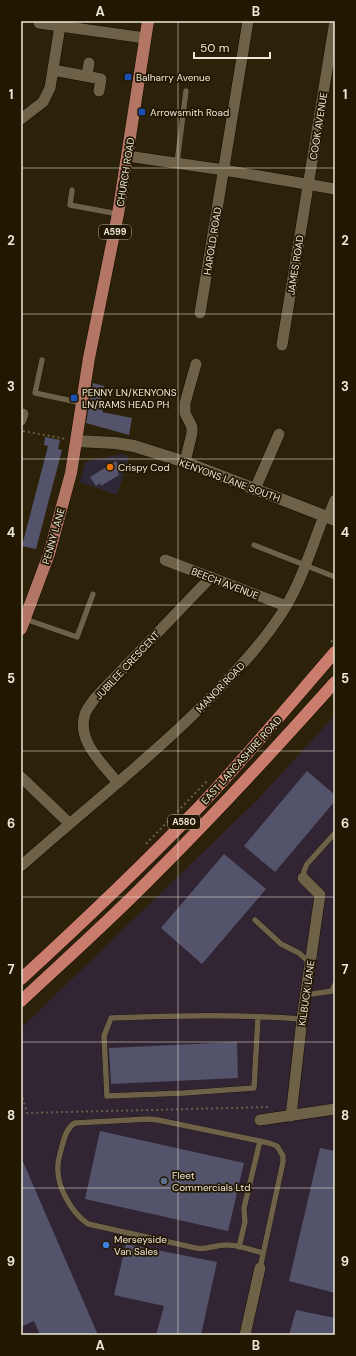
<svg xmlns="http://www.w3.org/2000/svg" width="356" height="1356" viewBox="0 0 356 1356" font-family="'DM Sans',sans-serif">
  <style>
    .commercial { fill: #2d2737 }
    .industrial { fill: #322533 }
    .building { fill: #54536c }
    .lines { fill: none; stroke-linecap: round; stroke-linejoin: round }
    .service-casing { stroke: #140b00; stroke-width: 6 }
    .minor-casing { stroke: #140b00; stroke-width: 12 }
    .tertiary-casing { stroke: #140b00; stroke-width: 13 }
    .primary-casing { stroke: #140b00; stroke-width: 13 }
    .trunk-casing { stroke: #140b00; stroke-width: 13 }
    .path { stroke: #675e49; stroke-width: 2; stroke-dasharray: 2 3; stroke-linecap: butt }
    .service { stroke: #6d6148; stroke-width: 5.5 }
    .minor { stroke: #6d6148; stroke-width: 11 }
    .tertiary { stroke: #6d6148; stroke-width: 12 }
    .primary { stroke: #b37564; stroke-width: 12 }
    .trunk { stroke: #ca7c6d; stroke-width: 12 }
    .grid { fill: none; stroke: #ede7d8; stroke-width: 1; stroke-opacity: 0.55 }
    .transit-dot { fill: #1a4fb4; stroke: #221802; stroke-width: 1.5 }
    .food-dot { fill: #e8710a; stroke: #221802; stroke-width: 1.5 }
    .service-dot { fill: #5c6f8a; stroke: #221802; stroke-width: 1.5 }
    .shop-dot { fill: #3f7fe0; stroke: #221802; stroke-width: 1.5 }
    .labels { text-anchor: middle; stroke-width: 3.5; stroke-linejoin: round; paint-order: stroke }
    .shield { fill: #221802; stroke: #b0a998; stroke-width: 1 }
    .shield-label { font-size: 9px; font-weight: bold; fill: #ede7d8 }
    .poi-label { font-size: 10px; fill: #ede7d8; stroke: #221802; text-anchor: start }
    .street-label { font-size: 10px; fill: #ede7d8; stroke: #221802 }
    .neatline { fill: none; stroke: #ede7d8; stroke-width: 1.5 }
    .grid-label { font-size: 13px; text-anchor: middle; font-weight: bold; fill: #ede7d8 }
  </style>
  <rect width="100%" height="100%" fill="#2c2209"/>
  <path class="commercial" d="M121 454 129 456 117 495 80 482 85 462Z"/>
  <path class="industrial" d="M335 715V1335H21V1028L259 798Z"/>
  <path class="building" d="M93 383 104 386 100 402 104 403 102 412 132 418 129 435 86 423Z
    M45 437 60 440 58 449 62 450 36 549 22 546 48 446 44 445Z
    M116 461 121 470 118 472 119 475 101 486 100 483 96 486 90 477Z
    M307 771 335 795V801L275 872 244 846Z
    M224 854 266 889 202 964 161 928Z
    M237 1042 238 1078 111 1084 109 1048Z
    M100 1131 244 1163 228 1231 85 1199Z
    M320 1148 335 1151V1293L289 1281Z
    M21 1157 98 1335H40L34 1321 21 1327Z
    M126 1244 217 1262 201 1335H156L164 1306 114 1295Z
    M296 1310 335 1318V1335H289Z"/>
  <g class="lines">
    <defs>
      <path id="service" d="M177 163 186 91
        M72 190 70 205 118 214
        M42 360 35 393 82 403
        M254 545 335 577
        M25 619 77 637 93 594
        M303 878 304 871 307 864 335 833
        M255 920 281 944 299 953 310 963
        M306 995 332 991 335 984
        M258 1017 254 1088 184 1093 107 1096 104 1036 111 1018C175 1016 238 1014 302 1019
        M239 1247 245 1222 244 1208 260 1141
        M260 1268 283 1162V1156L277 1146 269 1143 158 1120 148 1119 75 1123C67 1127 64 1138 62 1146 61 1152 58 1159 58 1165 56 1186 71 1212 88 1224L196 1248C208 1250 214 1245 225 1245 237 1244 251 1250 263 1253"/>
      <path id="minor" d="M39 23 145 38
        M53 70 101 79 99 91
        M87 76 89 63
        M21 119 43 102 50 88 60 26
        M127 156 224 170 335 189
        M200 313 248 21
        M282 345 335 21
        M21 420 23 414
        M185 462 192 433V427L185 413V403L196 364
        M255 489 279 434
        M328 517 335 500
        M165 560 286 606
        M21 777 69 823
        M118 783C103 764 76 741 85 714 87 708 92 703 95 698L211 577
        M21 866C86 808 155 755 216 692 241 666 266 639 285 608 302 580 312 546 324 516
        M291 1116 302 1019 320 895 303 878
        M260 1120 335 1109
        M245 1335 260 1268"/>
      <path id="tertiary" d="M77 441 115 443 134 446 185 462 335 520"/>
      <path id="primary" d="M21 629 49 554 71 473 89 358 118 214 148 21"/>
      <path id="trunk" d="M21 979C82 923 142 866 199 807 246 757 290 704 335 652
        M21 1001C66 959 112 918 155 874 217 812 277 747 335 682"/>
    </defs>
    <use href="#service" class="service-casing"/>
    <use href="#minor" class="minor-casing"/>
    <use href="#tertiary" class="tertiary-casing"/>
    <use href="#primary" class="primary-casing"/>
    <use href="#trunk" class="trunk-casing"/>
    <path class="path" d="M23 431 66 439
      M331 642 335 637
      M146 844 207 781
      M21 1093 27 1113 270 1107"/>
    <use href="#service" class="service"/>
    <use href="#minor" class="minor"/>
    <use href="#tertiary" class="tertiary"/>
    <use href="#primary" class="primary"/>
    <use href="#trunk" class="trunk"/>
  </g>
  <path class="grid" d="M178 21V1335M21 168H335M21 314H335M21 459H335M21 605H335M21 751H335M21 897H335M21 1042H335M21 1188H335"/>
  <g class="transit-dot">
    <rect x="124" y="73" width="8" height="8" rx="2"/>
    <rect x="138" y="108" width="8" height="8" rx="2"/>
    <rect x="70" y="394" width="8" height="8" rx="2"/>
  </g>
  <circle class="food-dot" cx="110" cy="467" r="4"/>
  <circle class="service-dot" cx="164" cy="1181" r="4"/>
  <circle class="shop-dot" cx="106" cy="1245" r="4"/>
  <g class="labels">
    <g class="shield">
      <rect x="99" y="225" width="32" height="14" rx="3"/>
      <rect x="168" y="815" width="32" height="14" rx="3"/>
    </g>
    <g class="shield-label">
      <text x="115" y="235">A599</text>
      <text x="184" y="825">A580</text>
    </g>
    <g class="poi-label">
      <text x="136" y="81">Balharry Avenue</text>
      <text x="150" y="116">Arrowsmith Road</text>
      <text x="82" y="396">PENNY LN/KENYONS<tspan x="82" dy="12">LN/RAMS HEAD PH</tspan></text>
      <text x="118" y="471">Crispy Cod</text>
      <text x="172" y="1179">Fleet<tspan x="172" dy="12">Commercials Ltd</tspan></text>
      <text x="114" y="1243">Merseyside<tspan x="114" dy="12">Van Sales</tspan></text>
    </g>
    <g class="street-label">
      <text transform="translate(318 126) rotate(-81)" y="4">COOK AVENUE</text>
      <text transform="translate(125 172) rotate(-81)" y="4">CHURCH ROAD</text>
      <text transform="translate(212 241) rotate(-81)" y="4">HAROLD ROAD</text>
      <text transform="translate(295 265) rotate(-81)" y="4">JAMES ROAD</text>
      <text transform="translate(230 480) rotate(20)" y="4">KENYONS LANE SOUTH</text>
      <text transform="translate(53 536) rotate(-74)" y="4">PENNY LANE</text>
      <text transform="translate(225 583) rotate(21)" y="4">BEECH AVENUE</text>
      <text transform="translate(127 665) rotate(-47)" y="4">JUBILEE CRESCENT</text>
      <text transform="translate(220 687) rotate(-46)" y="4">MANOR ROAD</text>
      <text transform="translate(241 760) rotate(-48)" y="4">EAST LANCASHIRE ROAD</text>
      <text transform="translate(306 993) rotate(-82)" y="4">KILBUCK LANE</text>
    </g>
  </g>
  <rect width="356" height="1356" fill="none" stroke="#221802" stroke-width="44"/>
  <path d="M194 52v6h76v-6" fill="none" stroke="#ede7d8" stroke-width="2"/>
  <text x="200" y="52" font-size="12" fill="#ede7d8" stroke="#221802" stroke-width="3" paint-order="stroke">50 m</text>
  <rect x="22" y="22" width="312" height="1312" class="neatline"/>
  <g class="grid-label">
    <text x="100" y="16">A</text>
    <text x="256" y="16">B</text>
    <text x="11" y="99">1</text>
    <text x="345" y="99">1</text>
    <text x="11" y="245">2</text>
    <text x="345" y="245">2</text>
    <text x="11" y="391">3</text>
    <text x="345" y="391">3</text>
    <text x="11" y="537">4</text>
    <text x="345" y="537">4</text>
    <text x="11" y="683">5</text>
    <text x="345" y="683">5</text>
    <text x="11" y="828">6</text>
    <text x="345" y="828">6</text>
    <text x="11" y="974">7</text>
    <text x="345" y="974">7</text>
    <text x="11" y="1120">8</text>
    <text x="345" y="1120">8</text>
    <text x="11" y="1266">9</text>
    <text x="345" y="1266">9</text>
    <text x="100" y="1350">A</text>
    <text x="256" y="1350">B</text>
  </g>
</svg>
